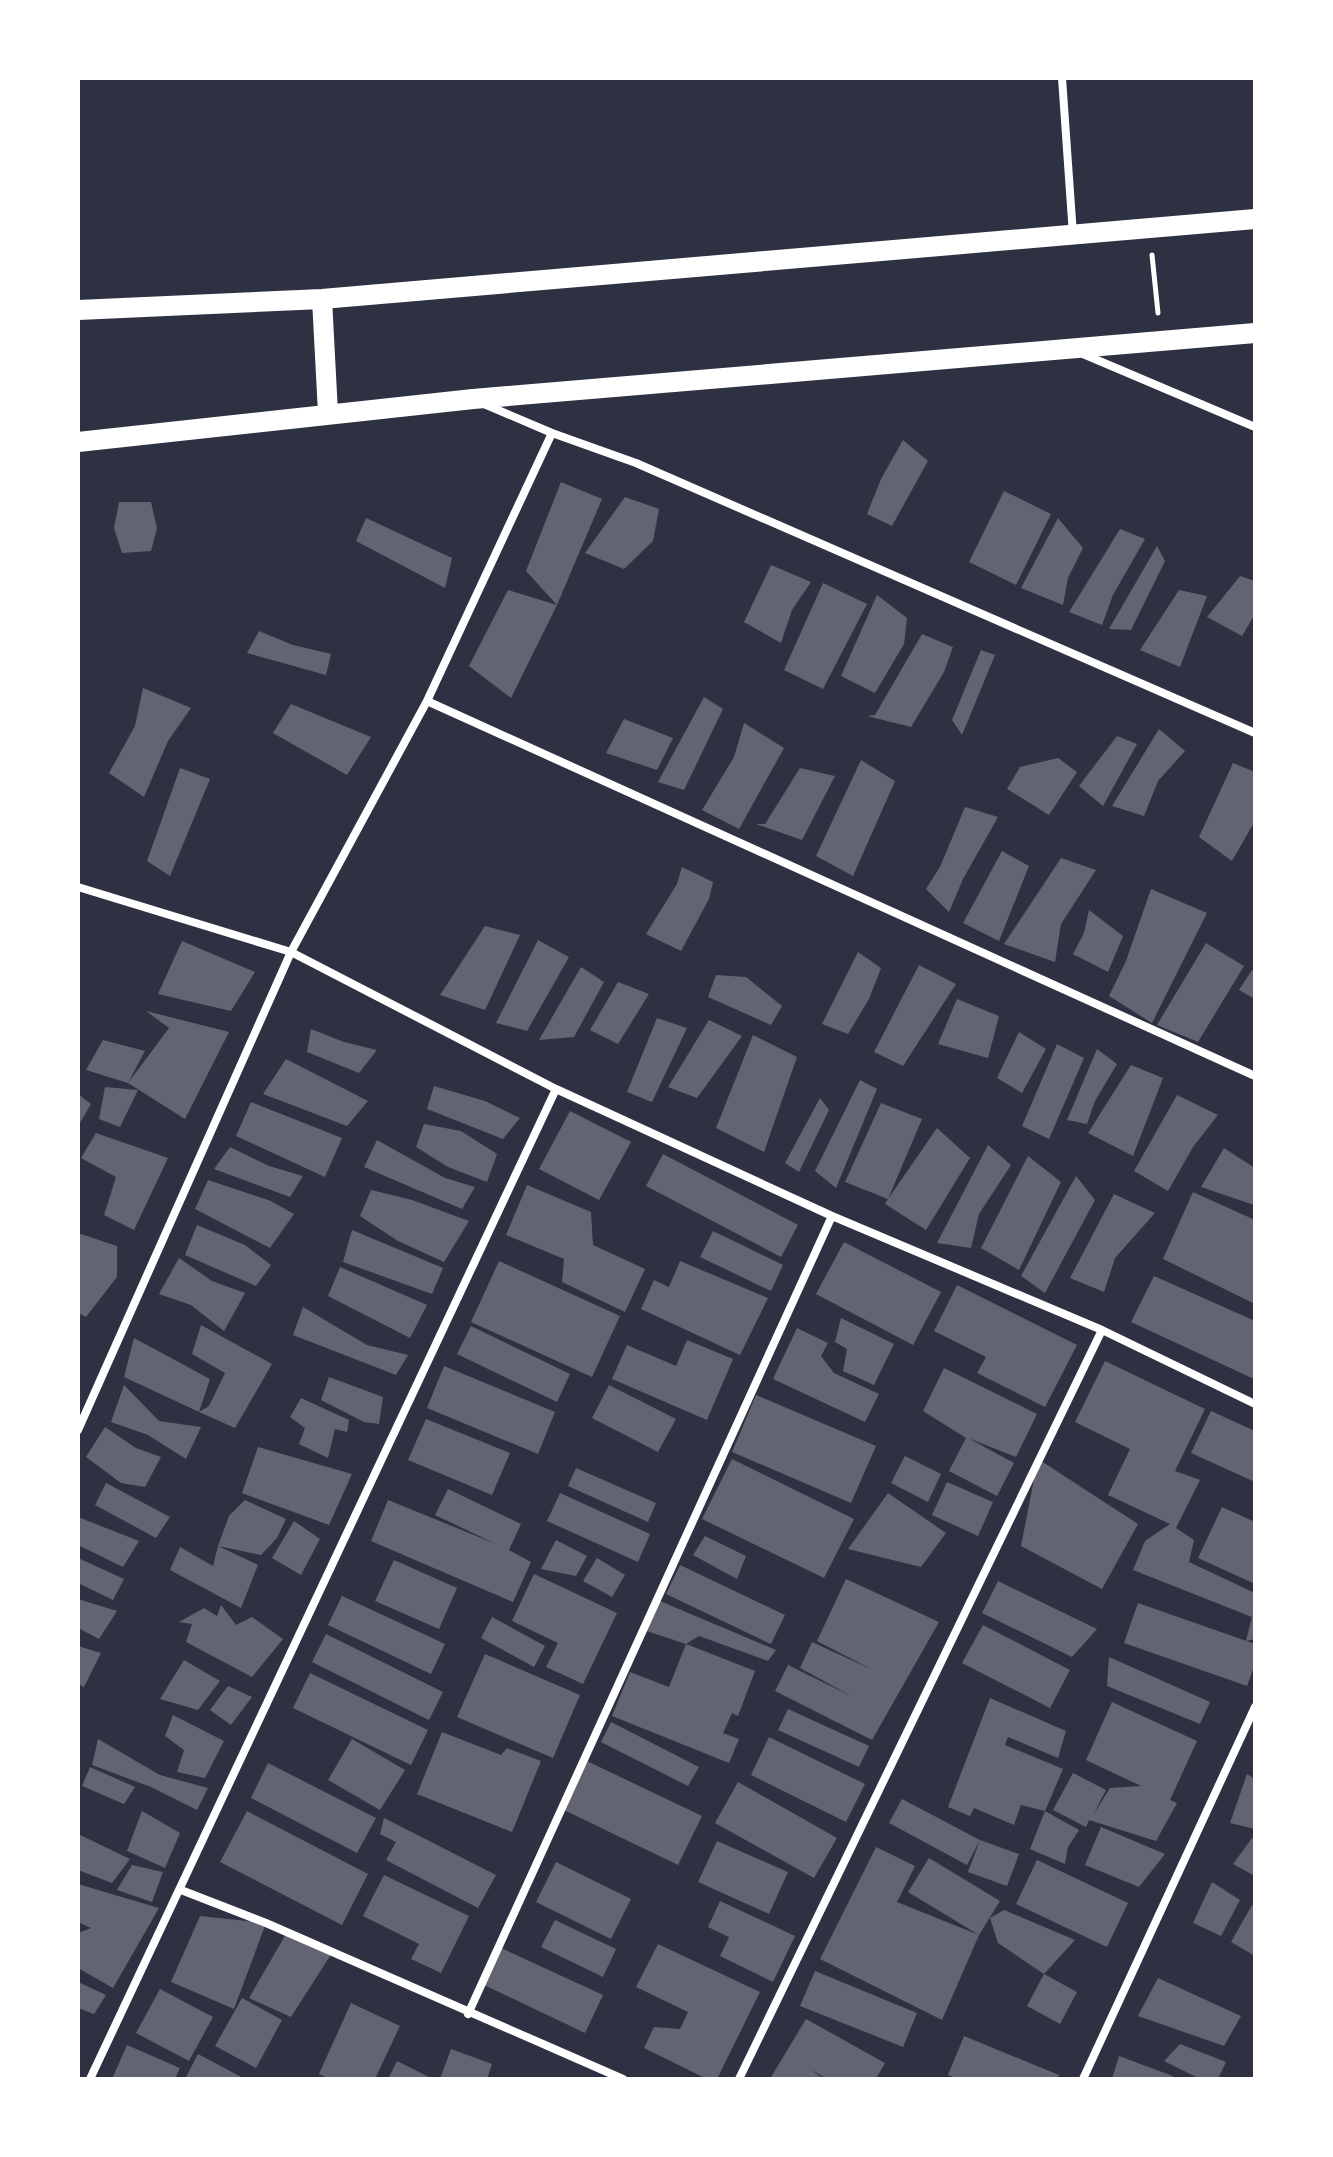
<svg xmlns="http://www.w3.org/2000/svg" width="1333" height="2157" viewBox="0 0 1333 2157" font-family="Rubik,sans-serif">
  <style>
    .building { fill: #626471 }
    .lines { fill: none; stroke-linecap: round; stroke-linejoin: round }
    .path { stroke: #fff; stroke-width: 5 }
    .minor { stroke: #fff; stroke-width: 8 }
    .primary { stroke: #fff; stroke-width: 20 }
  </style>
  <rect width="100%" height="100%" fill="#2d3142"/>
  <path class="building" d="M903 440 928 461 892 526 867 514 881 479Z
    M561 482 602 499 557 605 511 698 469 666 508 590 557 605 526 571Z
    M1004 491 1051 514 1016 585 969 562Z
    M625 497 659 509 653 541 624 569 585 553Z
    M119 502H151L157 528 151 551 122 553 114 528Z
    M366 518 452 558 445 588 356 541Z
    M1058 518 1083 548 1068 578 1063 605 1021 588Z
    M1120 529 1145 539 1113 595 1102 625 1069 612Z
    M1157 546 1165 561 1131 630 1109 629Z
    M771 565 811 582 792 610 781 643 744 622Z
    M1240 576 1255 581V614L1242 636 1207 617Z
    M823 583 867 604 823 689 784 670Z
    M1179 590 1207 596 1180 667 1140 650Z
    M877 595 907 618 904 644 875 693 841 676Z
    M259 631 293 645 331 654 326 675 247 653Z
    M922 634 953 647 944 672 911 727 867 716 875 715Z
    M981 650 995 655 962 735 952 720Z
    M143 688 191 708 168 741 144 797 109 773 135 726Z
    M704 697 723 709 684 790 658 782Z
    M291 704 371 737 347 775 273 733Z
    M624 719 673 738 657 770 606 753Z
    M744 723 784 748 739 829 702 810 734 757Z
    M1159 729 1185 751 1158 781 1144 816 1112 806Z
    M1117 736 1137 744 1103 806 1079 786Z
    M1058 758 1077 772 1049 815 1007 789 1020 767Z
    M861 760 895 781 853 876 816 856Z
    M1233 763 1255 772V821L1232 861 1199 837Z
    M180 768 210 779 170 876 147 861Z
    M800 768 835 776 802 840 756 824H765Z
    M965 807 998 817 963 879 949 912 926 889 940 867Z
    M1002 851 1029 866 999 941 963 923Z
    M1061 858 1096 870 1061 924 1055 962 1004 944Z
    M682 867 713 882 709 899 681 951 646 934 677 884Z
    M1151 889 1207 913 1152 1023 1109 996 1126 961Z
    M1089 910 1123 936 1108 972 1073 954 1084 933Z
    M485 926 520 935 485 1010 440 995Z
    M538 940 569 957 527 1031 496 1023Z
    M182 941 255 972 231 1011 158 994Z
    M1206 943 1244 966 1198 1042 1157 1025Z
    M858 952 881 968 869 999 848 1034 822 1024Z
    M919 965 956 984 903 1066 874 1052Z
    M581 967 604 982 574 1037 539 1040Z
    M1252 970 1255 971V999L1239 990Z
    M716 975 746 977 782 1006 771 1025 708 997Z
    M618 982 649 994 618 1044 590 1030Z
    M957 999 999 1016 988 1058 938 1044Z
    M146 1011 229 1032 185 1119 128 1083 169 1028Z
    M657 1018 687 1028 652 1102 627 1092Z
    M709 1020 742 1036 697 1098 668 1087Z
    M311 1029 344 1042 377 1050 359 1073 307 1052Z
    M1019 1032 1046 1049 1022 1093 997 1078Z
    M753 1035 797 1057 764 1152 716 1128Z
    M103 1040 145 1051 128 1083 86 1070Z
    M1057 1044 1084 1058 1049 1139 1022 1126Z
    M1097 1049 1117 1064 1095 1101 1087 1124 1067 1120Z
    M286 1059 368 1101 347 1126 263 1094Z
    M1131 1065 1163 1078 1133 1156 1088 1133Z
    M860 1080 877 1089 836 1188 815 1171Z
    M434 1086 485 1101 520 1118 503 1139 427 1109Z
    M105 1087 138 1090 120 1127 99 1119Z
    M78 1094 91 1104 78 1126Z
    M1177 1095 1218 1115 1193 1147 1168 1191 1134 1171Z
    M820 1098 829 1110 799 1172 785 1163Z
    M251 1102 342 1138 325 1177 236 1136Z
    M881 1103 922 1119 888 1199 937 1128 970 1158 926 1230 885 1204 888 1199 845 1182Z
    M570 1111 631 1142 599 1200 539 1169Z
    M424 1124 461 1131 497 1154 487 1182 448 1167 416 1147Z
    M96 1133 168 1158 134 1230 104 1215 116 1177 81 1158Z
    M377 1140 445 1178 475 1187 462 1209 364 1167Z
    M988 1145 1011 1165 979 1214 971 1248 937 1243Z
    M230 1147 269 1166 303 1176 290 1197 214 1169Z
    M1224 1148 1255 1168 1254 1205 1201 1187Z
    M663 1154 798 1225 781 1257 646 1186Z
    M1028 1156 1061 1182 1019 1270 981 1248Z
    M1076 1176 1095 1200 1045 1293 1021 1276Z
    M208 1180 271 1201 294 1214 270 1248 195 1209Z
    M527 1185 591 1212 593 1245 645 1269 625 1312 562 1282 564 1259 506 1235Z
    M371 1190 412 1200 469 1221 444 1262 398 1241 360 1216Z
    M1193 1192 1255 1220V1304L1163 1259Z
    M1114 1194 1155 1213 1115 1258 1104 1292 1070 1278Z
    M197 1225 245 1245 271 1265 256 1286 185 1255Z
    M352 1230 443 1268 432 1294 343 1262Z
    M713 1231 783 1265 771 1291 700 1257Z
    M78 1233 117 1246V1277L86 1317 78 1313Z
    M844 1242 941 1292 913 1345 816 1294Z
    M179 1258 212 1281 245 1293 224 1331 191 1305 159 1294Z
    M499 1261 620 1316 592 1377 471 1322Z
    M680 1261 768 1298 740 1355 641 1309 654 1280 669 1287Z
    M340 1267 427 1305 410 1338 328 1296Z
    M1154 1276 1255 1321 1254 1379 1131 1322Z
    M957 1285 1077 1345 1045 1407 977 1373 986 1357 934 1331Z
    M303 1307 367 1345 408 1355 396 1375 293 1335Z
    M841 1318 894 1344 874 1385 843 1371 847 1349 835 1342Z
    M201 1325 272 1364 235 1428 199 1412 209 1406 225 1373 192 1354Z
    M471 1326 570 1374 557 1402 457 1354Z
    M797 1328 828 1343 821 1356 834 1373 879 1394 865 1422 773 1379Z
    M134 1338 210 1379 199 1412 124 1377Z
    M687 1340 733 1359 707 1420 612 1379 627 1345 676 1366Z
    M1105 1361 1205 1409 1175 1471 1200 1480 1176 1528 1194 1540 1189 1562 1255 1593V1639L1246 1641 1252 1617 1133 1570 1145 1541 1170 1524 1108 1495 1130 1449 1075 1422Z
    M444 1366 555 1412 538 1454 427 1408Z
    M944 1368 1037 1414 1016 1457 968 1438 1014 1463 997 1496 949 1471 966 1438 923 1411Z
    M329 1377 383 1397 379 1424 364 1422 321 1400Z
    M124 1385 159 1421 201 1427 186 1459 148 1435 111 1422Z
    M609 1385 676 1419 658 1452 592 1418Z
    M756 1395 876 1446 851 1503 732 1452Z
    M301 1398 349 1420 347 1432 335 1429 328 1458 299 1444 305 1428 290 1417Z
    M1211 1411 1255 1431V1482L1191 1453Z
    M426 1419 510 1453 492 1495 408 1460Z
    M105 1427 136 1448 161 1457 145 1487 121 1483 86 1457Z
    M258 1447 352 1474 329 1525 242 1493Z
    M905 1456 941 1474 928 1502 891 1483Z
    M732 1459 854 1519 824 1578 702 1519Z
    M1038 1459 1138 1524 1102 1589 1021 1546Z
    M576 1468 656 1503 648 1522 568 1486Z
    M947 1482 993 1502 978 1536 932 1515Z
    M106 1483 170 1517 156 1538 95 1505Z
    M448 1489 521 1524 509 1550 531 1562 513 1602 371 1541 388 1500 496 1544 435 1515Z
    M560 1493 650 1534 638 1562 547 1521Z
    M888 1493 946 1533 921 1567 848 1549Z
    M245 1500 286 1519 277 1538 261 1555 218 1546 229 1516Z
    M1222 1507 1255 1522V1584L1198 1558Z
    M78 1517 139 1541 123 1567 78 1545Z
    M294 1521 320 1539 301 1575 272 1558Z
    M705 1536 746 1556 737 1579 693 1555Z
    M556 1540 587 1556 576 1576 541 1569Z
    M218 1546 258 1565 241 1608 170 1570 180 1547 213 1566Z
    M78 1558 124 1579 113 1600 78 1583Z
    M597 1558 625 1575 612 1597 583 1581Z
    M394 1560 457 1588 439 1629 375 1601Z
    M680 1565 785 1615 771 1644 666 1594Z
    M534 1574 617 1613 583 1684 546 1667 558 1643 512 1621Z
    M846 1579 939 1622 872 1740 775 1691 788 1665 853 1697 800 1668 812 1642 873 1670 817 1641Z
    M998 1581 1097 1629 1072 1657 982 1613Z
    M342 1596 445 1644 431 1674 328 1625Z
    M78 1599 117 1611 99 1639 78 1628Z
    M660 1601 776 1650 768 1661 699 1636 686 1644 647 1631Z
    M1138 1603 1255 1644V1664L1247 1686 1124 1643Z
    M221 1605 236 1625 252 1617 283 1639 252 1677 186 1642 192 1624 179 1622 204 1608 217 1616Z
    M492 1617 545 1646 534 1667 481 1638Z
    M983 1625 1070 1670 1050 1708 962 1663Z
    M326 1634 443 1692 429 1720 312 1662Z
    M686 1644 755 1671 738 1716 732 1713 723 1733 739 1739 729 1763 612 1716 630 1672 669 1687Z
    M78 1646 101 1653 84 1687 78 1684Z
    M485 1654 580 1695 553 1758 457 1717Z
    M1109 1657 1210 1702 1200 1724 1107 1686Z
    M184 1660 220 1681 198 1710 160 1699Z
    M310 1673 428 1730 411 1765 293 1708Z
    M228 1686 252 1697 231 1725 210 1710Z
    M990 1698 1066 1731 1058 1758 1008 1737 1005 1745 1063 1769 1045 1811 1079 1830 1068 1847 1065 1864 1030 1849 1045 1811 1021 1805 1014 1825 974 1808 970 1816 948 1807Z
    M1112 1702 1197 1741 1170 1800 1177 1803 1156 1841 1089 1820 1086 1827 1053 1810 1073 1773 1106 1790 1093 1815 1110 1788 1141 1786 1086 1760Z
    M788 1709 869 1746 859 1767 778 1730Z
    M173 1715 224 1741 205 1778 177 1772 184 1750 165 1736Z
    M611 1722 699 1767 688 1786 601 1742Z
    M442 1732 501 1755 507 1748 541 1761 512 1832 417 1794Z
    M769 1737 865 1784 846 1822 751 1775Z
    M98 1739 160 1775 208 1788 197 1810 151 1787 92 1765Z
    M352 1739 405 1770 380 1810 328 1780Z
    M587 1761 702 1816 678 1865 564 1810Z
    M268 1763 376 1818 357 1853 251 1798Z
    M90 1767 135 1787 124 1804 82 1786Z
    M1247 1774 1255 1779V1829L1230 1823Z
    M738 1782 837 1838 814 1878 715 1823Z
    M902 1799 980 1840 967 1865 889 1823Z
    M142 1811 180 1833 165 1868 127 1851Z
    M247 1811 368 1874 342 1925 220 1862Z
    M384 1818 496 1875 478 1908 386 1860 396 1842 380 1834Z
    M1101 1827 1165 1854 1139 1887 1085 1865Z
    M78 1834 130 1859 112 1883 78 1870Z
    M1252 1838 1255 1839V1876L1233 1864Z
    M980 1840 1019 1854 1007 1886 968 1872Z
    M717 1841 788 1872 769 1914 698 1882Z
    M876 1847 915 1866 897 1902 979 1935 942 2020 820 1959Z
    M929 1858 1000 1901 979 1935 908 1892Z
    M1037 1860 1128 1903 1107 1947 1016 1904Z
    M556 1862 631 1899 611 1939 536 1902Z
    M132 1865 163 1872 152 1902 117 1890Z
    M384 1875 469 1916 441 1973 411 1959 419 1944 363 1916Z
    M1212 1882 1240 1900 1221 1936 1193 1923Z
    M78 1884 159 1908 113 1988 78 1968V1933L91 1928 78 1922Z
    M720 1901 795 1936 773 1982 720 1956 729 1937 708 1927Z
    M1252 1905 1255 1906V1956L1231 1942Z
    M1004 1910 1075 1940 1044 1974 998 1943 990 1918Z
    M200 1916 266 1923 234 2009 171 1982Z
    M555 1920 616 1949 603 1977 541 1947Z
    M286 1934 332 1953 291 2017 249 1998Z
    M658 1944 760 1992 717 2079H707L644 2048 654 2027 680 2029 688 2012 636 1987Z
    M499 1947 603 1995 585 2033 482 1984Z
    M815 1971 917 2013 903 2047 800 2006Z
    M1044 1974 1077 1992 1060 2024 1027 2006Z
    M1158 1978 1241 2016 1224 2046 1138 2016Z
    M78 1982 106 1995 94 2014 78 2008Z
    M160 1989 213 2017 189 2061 136 2033Z
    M242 1998 282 2020 256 2068 215 2046Z
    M351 2003 400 2026 375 2079H330L319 2074Z
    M806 2019 885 2063 876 2079H827L810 2069 824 2079H770Z
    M964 2036 1059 2075 1057 2079H959L948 2075Z
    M1180 2044 1226 2062 1218 2079H1200L1164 2061Z
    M127 2045 180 2068 175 2079H112Z
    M451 2049 492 2064 487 2079H440Z
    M198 2054 245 2079H185Z
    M1119 2056 1170 2075 1178 2079H1112Z
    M397 2061 433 2079H388Z"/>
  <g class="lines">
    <path class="path" d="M1152 255 1158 313"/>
    <path class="minor" d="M1062 78 1073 235
      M1083 354 1255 427
      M484 404 552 433 636 463 1255 733
      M427 701 1255 1076
      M78 887 291 952 556 1089 832 1216 1102 1330 1255 1404
      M78 1430 291 952 427 701 552 433
      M181 1890 266 1923 623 2079
      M468 2014 832 1216
      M90 2079 556 1089
      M739 2079 1102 1330
      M1083 2079 1255 1707"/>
    <path class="primary" d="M322 299 328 413
      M78 310 322 299 1255 219
      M78 442 473 399 1255 333"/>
  </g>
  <rect width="1333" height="2157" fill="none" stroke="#ffffff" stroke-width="160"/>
</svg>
